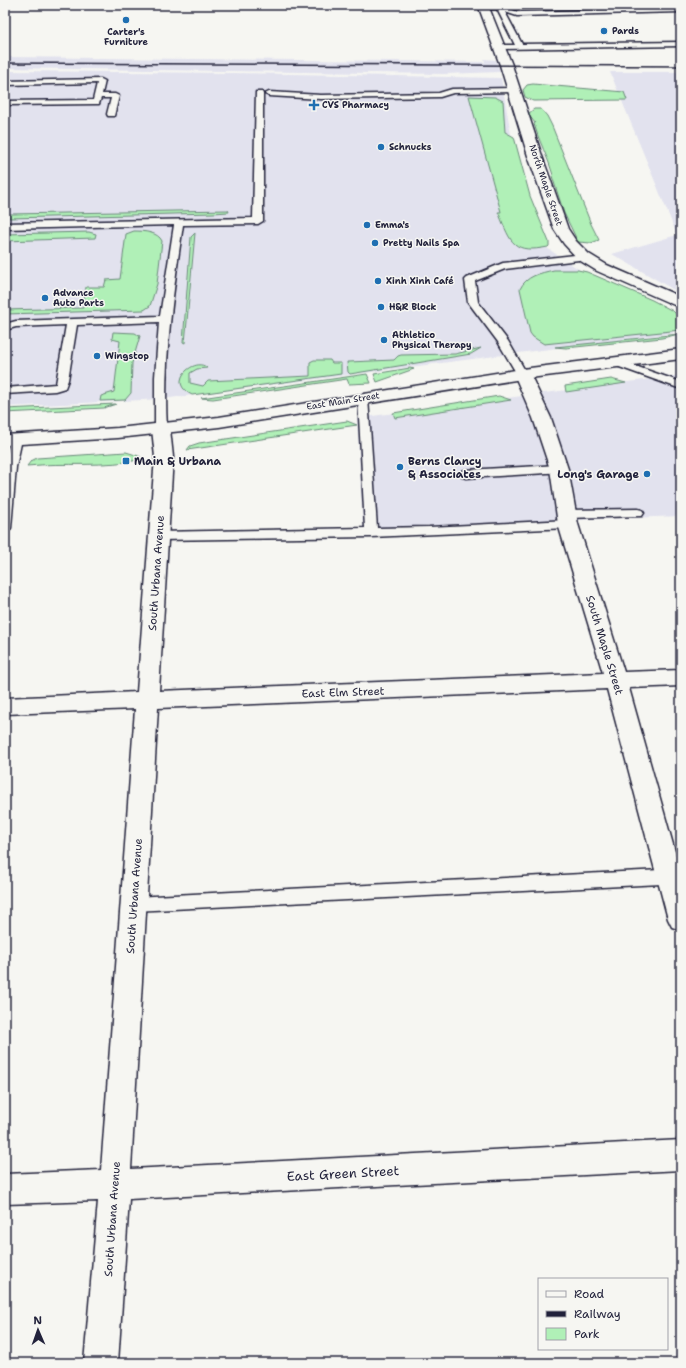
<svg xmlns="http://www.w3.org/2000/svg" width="686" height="1368" viewBox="0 0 686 1368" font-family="'Shantell Sans',sans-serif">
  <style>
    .built { fill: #e2e2ee }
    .green { fill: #b0f0b7; stroke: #698979 }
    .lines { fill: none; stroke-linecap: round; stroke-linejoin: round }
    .service-casing { stroke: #22223b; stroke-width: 3 }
    .minor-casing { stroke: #22223b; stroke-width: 3 }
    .secondary-casing { stroke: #22223b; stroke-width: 3 }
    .service { fill: #f6f6f2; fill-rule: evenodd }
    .minor { fill: #f6f6f2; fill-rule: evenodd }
    .secondary { fill: #f6f6f2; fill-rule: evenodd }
    .rail { stroke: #22223b; stroke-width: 1.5 }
    .poi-dot { fill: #1f6fb2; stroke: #f6f6f2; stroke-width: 1.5 }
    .labels { text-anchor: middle; stroke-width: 3; stroke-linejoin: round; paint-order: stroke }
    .far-poi-label { font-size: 9px; font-weight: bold; fill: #22223b; stroke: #f6f6f2; text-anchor: start }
    .far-street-label { font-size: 9px; fill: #22223b; stroke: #f6f6f2 }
    .poi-label { font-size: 11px; font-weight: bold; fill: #22223b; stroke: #f6f6f2; text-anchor: start }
    .street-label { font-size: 11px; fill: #22223b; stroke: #f6f6f2 }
    .near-street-label { font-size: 13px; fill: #22223b; stroke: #f6f6f2 }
  </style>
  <rect width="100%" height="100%" fill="#f6f6f2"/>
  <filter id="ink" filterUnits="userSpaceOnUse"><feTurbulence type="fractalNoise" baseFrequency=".025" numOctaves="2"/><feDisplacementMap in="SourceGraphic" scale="8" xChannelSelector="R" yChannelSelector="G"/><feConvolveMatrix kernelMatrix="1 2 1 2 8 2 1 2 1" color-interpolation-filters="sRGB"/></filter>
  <g filter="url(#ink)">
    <path class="built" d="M5 57 485 62 484 59 496 60 500 72 444 74 5 68Z
      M5 71 232 73 501 78 529 236 674 333 162 399 5 407Z
      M610 72H681V294L612 254 677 235Z
      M681 375V516L363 528 357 418Z"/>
    <path class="green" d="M533 84 624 92 627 100 533 101 525 97 523 90 527 85Z
      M469 96 495 97 503 101 505 132 514 137 530 196 549 242V246L548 247C513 254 511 243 499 214L498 212H501Z
      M534 109H541L547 116 552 126 591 224 599 240 591 243 578 242 564 213 552 176 553 175C548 157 539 142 534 124L535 123 528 114Z
      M228 210 229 212 213 213 9 218 10 214Z
      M134 231C144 231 158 232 162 241L157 284 150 306 144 310 5 314V310L83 308 86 287H104L106 280 120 279 126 234Z
      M89 232 96 234 95 238 5 241V234Z
      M195 233 185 343 183 342 191 237Z
      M554 270H578L587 272 652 300 673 311 681 319V330L544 344 533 337 530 333 520 289C526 276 540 273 554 270Z
      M113 332 135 333 140 336 132 363 131 393 125 400 100 401 101 396 114 392 120 341 112 339Z
      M679 334 662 338 566 348 555 347Z
      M481 348 471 354 350 374 348 372 347 362H349L394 360 398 356 401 355 455 354Z
      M314 360H330L332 363H341V374L192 395C164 381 197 356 207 368L197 369 190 373V383L203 386 208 381 310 376V362Z
      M410 368 414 369 377 382 374 374Z
      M367 374 371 383 349 384 347 379 213 399 201 398Z
      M611 379 626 383 566 392 565 386Z
      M499 396 511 400 395 418 393 413Z
      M116 404 104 408 5 413V409Z
      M347 421 357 425 187 450 190 446 199 443Z
      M126 452 139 456 143 459C105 468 65 462 27 466L31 461 37 458Z"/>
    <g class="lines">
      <defs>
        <path id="service" d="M499 5 518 12 681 8V12L517 16 505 12 522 44 681 42V46L500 49 496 47 497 45H515L497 9H484L481 7 484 5Z
          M101 79 105 81 102 94H115L119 96 114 116H108L107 114 111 98H101L99 104H96L5 105V101L93 100 97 83 5 85V81Z
          M514 88H517V92L453 93 440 97 321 99 269 96 265 94 269 92 321 95 439 93 452 89Z
          M256 92H262L263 94V221L258 224 183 225C173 293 163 360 167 429L165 431H157L155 429V377L159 322 77 325 68 380 65 388 55 391 5 394V388L56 384 66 325 16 327 5 330V324L16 321 160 316 174 225 5 229V223L253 218Z
          M584 254 589 257 587 259 505 269 475 281 478 302 508 341 527 374 522 377 518 376 498 342 468 302 465 280 467 278 503 263Z
          M615 359 681 382V389L611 364 610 362 611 360Z
          M363 395 368 398 377 528 429 527 568 520 572 521 574 524 572 527 568 528 371 537 158 540 154 539 152 536 154 533 158 532 365 528 358 398Z
          M16 436 20 437 22 439 16 467 11 528 9 531 5 532V463L10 439 12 437Z
          M559 465 563 466 565 469 563 472 466 478 462 477 460 474 462 471 466 470Z
          M638 509 642 510 644 513 642 516 566 518 562 517 560 514 562 511 566 510Z
          M681 869V883L134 911 128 909 126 904 128 899 134 897Z"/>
        <path id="minor" d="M478 5H488L512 65 542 156 568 229 576 241 589 254 607 265 681 297V308L597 271 579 260 564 244 554 229 528 156 500 65Z
          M522 369 528 370 530 374 551 418 568 469 578 524 624 672 681 670V686L629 688 681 873V930L672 927 668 919 607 689 158 708 131 1169 681 1140V1170L129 1199 118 1363H84L98 1201 5 1204V1174L101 1170 135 709 5 714V698L137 692 155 457 152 429 155 425 161 424 167 425 170 429 173 457 159 691 603 673 558 524 550 469 533 418 514 374 516 370Z"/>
        <path id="secondary" d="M681 349V359L522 379 219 427 118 438 5 445V435L118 428 219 417 522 369Z"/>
      </defs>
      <use href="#service" class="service-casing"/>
      <use href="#minor" class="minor-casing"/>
      <use href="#secondary" class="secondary-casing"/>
      <use href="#service" class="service"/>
      <use href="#minor" class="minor"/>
      <use href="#secondary" class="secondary"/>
      <path class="rail" d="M5 63 681 66"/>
    </g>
  </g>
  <g class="poi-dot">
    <circle cx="126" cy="20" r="4"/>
    <circle cx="604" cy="31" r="4"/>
    <path d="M312 99h4v4h4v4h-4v4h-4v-4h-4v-4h4z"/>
    <circle cx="381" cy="147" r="4"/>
    <circle cx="367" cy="225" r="4"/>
    <circle cx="375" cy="243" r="4"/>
    <circle cx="378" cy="281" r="4"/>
    <circle cx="45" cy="298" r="4"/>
    <circle cx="381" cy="307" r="4"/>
    <circle cx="384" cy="340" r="4"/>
    <circle cx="97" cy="356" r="4"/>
    <rect x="122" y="457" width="8" height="8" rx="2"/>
    <circle cx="400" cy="467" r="4"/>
    <circle cx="647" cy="474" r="4"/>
  </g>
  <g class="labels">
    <g class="far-poi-label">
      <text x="612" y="34">Pards</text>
      <text x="126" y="35" text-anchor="middle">Carter's<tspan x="126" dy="10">Furniture</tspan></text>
      <text x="322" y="108">CVS Pharmacy</text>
      <text x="389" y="150">Schnucks</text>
      <text x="375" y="228">Emma's</text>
      <text x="383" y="246">Pretty Nails Spa</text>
      <text x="386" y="284">Xinh Xinh Café</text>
      <text x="53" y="296">Advance<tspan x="53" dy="10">Auto Parts</tspan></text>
      <text x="389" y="310">H&amp;R Block</text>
      <text x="392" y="338">Athletico<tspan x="392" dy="10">Physical Therapy</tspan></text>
      <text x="105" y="359">Wingstop</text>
    </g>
    <g class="far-street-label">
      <text transform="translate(546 185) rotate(71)" y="3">North Maple Street</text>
      <text transform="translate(343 401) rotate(-9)" y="3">East Main Street</text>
    </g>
    <g class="poi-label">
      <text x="134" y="465">Main &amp; Urbana</text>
      <text x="408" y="465">Berns Clancy<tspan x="408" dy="13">&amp; Associates</tspan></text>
      <text x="639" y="478" text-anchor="end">Long's Garage</text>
    </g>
    <g class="street-label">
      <text transform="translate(156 573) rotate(-86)" y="4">South Urbana Avenue</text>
      <text transform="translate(605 645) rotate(73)" y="4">South Maple Street</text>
      <text transform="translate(343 692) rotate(-2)" y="4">East Elm Street</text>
      <text transform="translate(134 896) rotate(-86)" y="4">South Urbana Avenue</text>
      <text transform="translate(112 1219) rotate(-86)" y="4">South Urbana Avenue</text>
    </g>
    <g class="near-street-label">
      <text transform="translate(343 1173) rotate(-3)" y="5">East Green Street</text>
    </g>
  </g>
  <rect width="686" height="1368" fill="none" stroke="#f6f6f2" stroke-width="20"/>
  <rect x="10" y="10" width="666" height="1348" fill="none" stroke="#22223b" stroke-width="1.5" filter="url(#ink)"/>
  <rect x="538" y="1278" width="130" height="72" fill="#f6f6f2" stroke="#a1a1a9"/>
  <rect x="546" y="1291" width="20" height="6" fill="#f6f6f2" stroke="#a1a1a9"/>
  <text x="574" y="1298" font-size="12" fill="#22223b">Road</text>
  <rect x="546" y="1311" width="20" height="6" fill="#22223b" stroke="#a1a1a9"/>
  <text x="574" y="1318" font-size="12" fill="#22223b">Railway</text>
  <rect x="546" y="1328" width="20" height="12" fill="#b0f0b7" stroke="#a1a1a9"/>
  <text x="574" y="1338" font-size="12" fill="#22223b">Park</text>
  <g transform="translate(38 1330) rotate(358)" stroke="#f6f6f2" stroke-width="3" paint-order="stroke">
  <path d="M0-3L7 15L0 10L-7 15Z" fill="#22223b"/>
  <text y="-6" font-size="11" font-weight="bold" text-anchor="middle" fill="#22223b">N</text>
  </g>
</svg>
